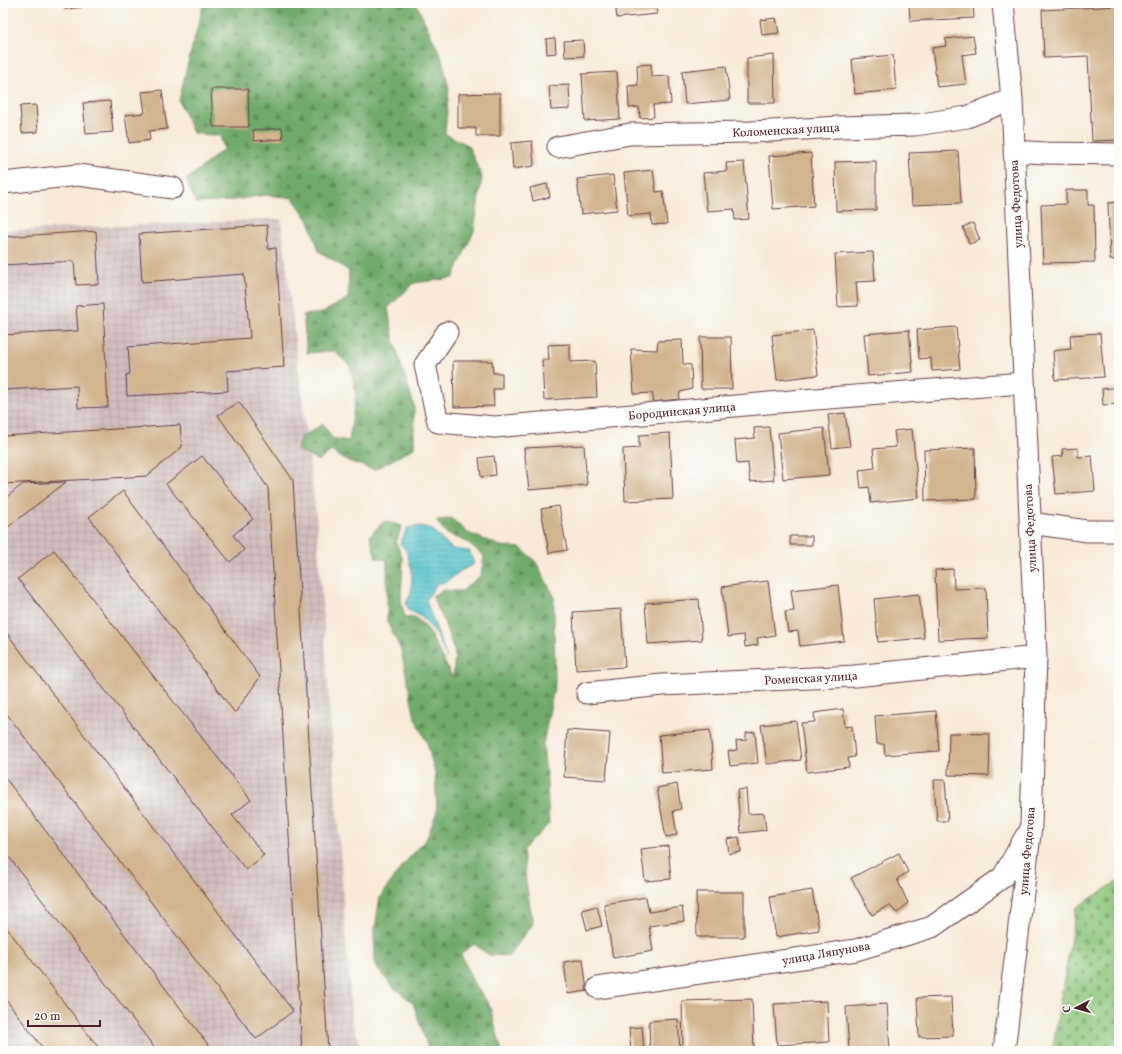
<svg xmlns="http://www.w3.org/2000/svg" width="1122" height="1054" viewBox="0 0 1122 1054" font-family="Vollkorn,serif">
  <style>
    .industrial { fill: url(#industrial-grid) }
    .forest { fill: url(#forest-firs); stroke: #5c644a }
    .cemetery { fill: url(#cemetery-stones); stroke: #6a7252 }
    .water { fill: url(#water-rules); stroke: #50717c }
    .building { fill: #d2b48e }
    .lines { fill: none; stroke-linecap: round; stroke-linejoin: round }
    .street-casing { stroke: #643d45; stroke-width: 23 }
    .street { stroke: #fff; stroke-width: 21 }
    .labels { text-anchor: middle; stroke-width: 4; stroke-linejoin: round; paint-order: stroke }
    .street-label { font-size: 12px; fill: #4a1f2b; stroke: #fdfcf7 }
  </style>
  <defs>
    <pattern id="industrial-grid" width="8" height="8" patternUnits="userSpaceOnUse"><rect width="8" height="8" fill="#d1bfbf"/><path d="M0 4h8M4 0v8" fill="none" stroke="#b5a4a4"/></pattern>
    <pattern id="forest-firs" width="22" height="20" patternUnits="userSpaceOnUse"><rect width="22" height="20" fill="#6faa6a"/><path d="M5 1l3.5 6h-7zM16 11l3.5 6h-7z" fill="#5d8a57"/></pattern>
    <pattern id="cemetery-stones" width="16" height="16" patternUnits="userSpaceOnUse"><rect width="16" height="16" fill="#8ac57a"/><path d="M2 7V4a2 2 0 0 1 4 0v3zM10 15v-3a2 2 0 0 1 4 0v3z" fill="#739f64"/></pattern>
    <pattern id="water-rules" width="6" height="5" patternUnits="userSpaceOnUse"><rect width="6" height="5" fill="#55c3cc"/><path d="M0 2.5h6" fill="none" stroke="#4ca7af"/></pattern>
  </defs>
  <rect width="100%" height="100%" fill="#fdfcf7"/>
  <filter id="ink" filterUnits="userSpaceOnUse"><feTurbulence type="fractalNoise" baseFrequency=".025" numOctaves="2"/><feDisplacementMap in="SourceGraphic" scale="8" xChannelSelector="R" yChannelSelector="G"/><feConvolveMatrix kernelMatrix="1 2 1 2 8 2 1 2 1" color-interpolation-filters="sRGB"/></filter>
  <filter id="wash" filterUnits="userSpaceOnUse"><feTurbulence type="fractalNoise" baseFrequency=".012" numOctaves="4" result="noise"/><feDisplacementMap in="SourceGraphic" scale="16" xChannelSelector="R" yChannelSelector="G"/><feGaussianBlur stdDeviation="0.9" result="paint"/><feColorMatrix in="noise" values="0 0 0 0 0 0 0 0 0 0 0 0 0 0 0 0 0 1.4 0 .05"/><feComposite in="paint" operator="in"/></filter>
  <g filter="url(#wash)">
    <rect width="100%" height="100%" fill="#f8ead8"/>
    <path class="industrial" d="M281 219 316 516 352 1022 363 1051H3V231Z"/>
    <path class="forest" d="M204 3H416L442 58 449 89 445 134 468 145 482 177 474 231 453 278 414 283 388 308 394 341 414 405V448L374 470 345 460 331 451 319 461 297 450 300 438 323 424 332 438 349 441 356 394 350 366 334 351 307 353 303 315 322 313 348 298 349 271 319 251 309 221 293 198 265 195 228 201 196 203 186 180 224 149 220 136 193 133 179 101 187 66Z
      M451 518 468 533 501 546 521 548 536 562 554 596 555 683 543 745 547 782 549 824 523 850 526 882 533 924 509 956 489 955 474 944 461 954 473 982 489 1004 502 1051H429L413 1003 393 987 375 966 374 933 380 897 404 864 427 838 437 811 435 773 427 743 415 718 401 650 387 622V560L376 558 370 535 384 521 402 526 396 542 403 560 401 600 405 618 415 617 427 628 453 678 455 653 443 619 432 596 443 590 462 591 481 575 484 556 467 542 447 534 436 521Z"/>
    <path class="cemetery" d="M1119 880V1051H1052L1076 908Z"/>
    <path class="water" d="M421 526 432 529 443 541 453 549 470 551 474 564 459 572 448 581 437 584 426 600 447 658C439 641 429 616 409 611L406 603 411 593 412 571 406 550 400 544 407 528Z"/>
    <g id="blocks">
      <path class="building" d="M64 3H82V7L65 9Z
        M615 3H656L657 14 617 18Z
        M909 3H973L974 18 910 21Z
        M1119 6V140L1092 141 1088 56 1044 58 1042 10Z
        M776 18 779 33 762 35 760 20Z
        M973 36 976 53 962 55 966 84 937 87 932 48 946 46 945 39Z
        M555 38 556 53 547 54 546 39Z
        M583 40 584 56 565 57 564 41Z
        M774 55 775 103H747V58Z
        M893 55 896 90 855 94 852 59Z
        M651 64V77L669 76 671 104 653 105 654 117 640 118 639 107 629 108 628 86 638 85 637 65Z
        M726 66 730 100 685 104 682 71Z
        M617 72 620 119 585 121 582 74Z
        M569 85 570 109 551 110 549 86Z
        M211 89H248L249 127H213Z
        M162 90 167 129 149 131 150 140 129 143 125 115 145 113 142 92Z
        M500 93V136H476V128H458V94Z
        M110 101 113 132 86 134 83 103Z
        M36 105 38 132 22 133 20 106Z
        M282 128 283 139 254 141 253 130Z
        M532 141 534 166 513 169 511 143Z
        M958 151 961 203 912 205 909 153Z
        M811 153 814 206 773 209 769 156Z
        M876 161V210L836 211 835 162Z
        M744 162 749 219 735 220 734 209 707 211 703 173 727 171 726 163Z
        M653 170 656 192 663 191 667 224 652 225 651 214 628 216 624 173Z
        M613 175 617 210 581 214 577 179Z
        M547 184 550 197 533 201 530 188Z
        M1066 190H1088V205H1094L1095 262 1043 263 1041 205 1066 204Z
        M1119 202V259L1110 260 1108 203Z
        M973 223 980 240 969 244 963 227Z
        M267 225 268 249 276 248 284 367 227 371 228 391 127 396 126 375 130 374 128 347 250 338 244 274 142 282 139 234Z
        M96 231 99 284 76 285 74 261 3 265V237Z
        M873 252 875 281 856 282 858 306 838 307 835 254Z
        M103 304 108 407 78 408 77 386 3 390V335L78 331 76 306Z
        M956 327 960 369 932 371 931 358 919 359 917 330Z
        M813 330 818 375 777 380 772 335Z
        M909 330 913 372 868 376 864 334Z
        M1100 333 1104 377 1055 380 1053 351 1071 349 1070 335Z
        M700 337H731L732 389H701Z
        M682 340 683 364 691 365 692 389 680 392 679 399 654 402 652 393 634 394 631 349 657 350 658 341Z
        M570 344V362L595 361 597 397 544 400 542 360H549L548 345Z
        M453 361H492L493 373H502V389H493L494 406 454 407Z
        M1119 387V404L1103 405 1102 389Z
        M239 402 293 480 328 1051H302L268 488 218 415Z
        M845 413 850 446 832 448 828 415Z
        M180 425 182 447 147 476 3 484V436Z
        M769 427 774 480 750 482 748 463 737 464 735 440 755 438 754 428Z
        M824 428 829 475 783 479 778 433Z
        M912 429 919 498 871 503 869 487 861 488 859 470 875 468 873 449 896 447 894 431Z
        M670 433 673 499 625 501 623 449 639 448V435Z
        M584 445 587 485 529 490 524 448Z
        M975 448 976 499 925 501 924 450Z
        M1078 448V457L1092 456 1095 491 1056 494 1052 457 1063 456 1062 449Z
        M202 456 253 519 233 535 244 550 230 562 166 484Z
        M494 456 496 475 481 477 479 458Z
        M66 482 3 531V500L23 484Z
        M123 491 260 677 235 713 89 517Z
        M559 506 567 550 549 553 541 509Z
        M790 536H812V545H790Z
        M54 550 251 800 232 815 264 855 246 870 18 579Z
        M953 569 954 589 986 588 988 638 938 640 935 570Z
        M768 581 775 635 757 638 758 645 745 647 744 635 728 637 722 587Z
        M838 585 844 641 800 646 798 631 788 632 785 612 794 611 791 590Z
        M919 594 924 638 878 642 874 599Z
        M699 599 702 640 648 644 645 603Z
        M621 609 625 667 576 670 573 612Z
        M3 628 293 1011 256 1039 3 709Z
        M843 709 845 727 852 726 855 757 848 758 849 767 807 772 801 723 815 722 814 713Z
        M936 711 939 751 885 755 884 744H877L875 716Z
        M796 721 801 760 767 764 761 725Z
        M567 730 610 733 606 780 564 777Z
        M710 730 713 769 662 773 659 735Z
        M755 732 758 763 730 766 728 751 737 750 736 741 746 740V733Z
        M949 733 990 734 989 776 948 775Z
        M3 775 213 1051H157L3 849Z
        M934 780H945L948 821H937Z
        M677 784 681 809 673 811 677 835 666 837 657 788Z
        M746 789 748 814 764 813 766 830 741 833 737 790Z
        M739 837 741 852 729 854 727 839Z
        M668 846 671 879 645 881 641 849Z
        M899 853 908 872 897 879 908 903 897 913 889 905 872 915 851 878Z
        M812 890 819 930 776 937 770 897Z
        M696 892H744V937H697Z
        M646 897 649 912 682 907 684 921 649 926 653 951 613 958 604 904Z
        M597 906 602 926 587 930 582 910Z
        M3 923 101 1051H45L3 996Z
        M583 959 587 991 568 994 564 962Z
        M951 997 953 1036 919 1037 917 998Z
        M752 999 754 1051H683L682 1001Z
        M827 1001 829 1042 777 1045 774 1004Z
        M887 1004 890 1051H849L846 1007Z
        M678 1019 680 1051H650L649 1021Z
        M642 1027 644 1051H631L629 1028Z"/>
    </g>
  </g>
  <g filter="url(#ink)">
    <use href="#blocks" fill-opacity="0" stroke="#643d45" stroke-width="1"/>
    <g class="lines">
      <defs>
        <path id="street" d="M1003 3 1012 99 1036 657 1031 826 1004 1051
          M558 147 630 134 751 132 839 127 915 125 967 117 1012 99
          M1014 151 1045 153 1119 154
          M3 183 78 175 173 188
          M447 332 425 365 438 422 495 427 803 400 1024 383
          M1030 523 1087 531H1119
          M587 693 662 685 855 676 1036 657
          M598 988 856 950 932 927 1003 877 1026 836"/>
      </defs>
      <use href="#street" class="street-casing"/>
      <use href="#street" class="street"/>
    </g>
  </g>
  <g class="labels">
    <g class="street-label">
      <text transform="translate(786 130) rotate(-3)" y="4">Коломенская улица</text>
      <text transform="translate(1016 204) rotate(-93)" y="4">улица Федотова</text>
      <text transform="translate(682 411) rotate(-5)" y="4">Бородинская улица</text>
      <text transform="translate(1030 528) rotate(-93)" y="4">улица Федотова</text>
      <text transform="translate(811 678) rotate(-3)" y="4">Роменская улица</text>
      <text transform="translate(1027 851) rotate(-85)" y="4">улица Федотова</text>
      <text transform="translate(826 953) rotate(-10)" y="4">улица Ляпунова</text>
    </g>
  </g>
  <rect width="1122" height="1054" fill="none" stroke="#fdfcf7" stroke-width="16"/>
  <g transform="translate(1076 1008) rotate(264)" stroke="#fdfcf7" stroke-width="3" paint-order="stroke">
  <path d="M0-3L7 15L0 10L-7 15Z" fill="#4a1f2b"/>
  <text y="-6" font-size="11" font-weight="bold" text-anchor="middle" fill="#4a1f2b">С</text>
  </g>
  <path d="M28 1020v6h72v-6" fill="none" stroke="#4a1f2b" stroke-width="2"/>
  <text x="34" y="1020" font-size="12" fill="#4a1f2b" stroke="#fdfcf7" stroke-width="3" paint-order="stroke">20 m</text>
</svg>
